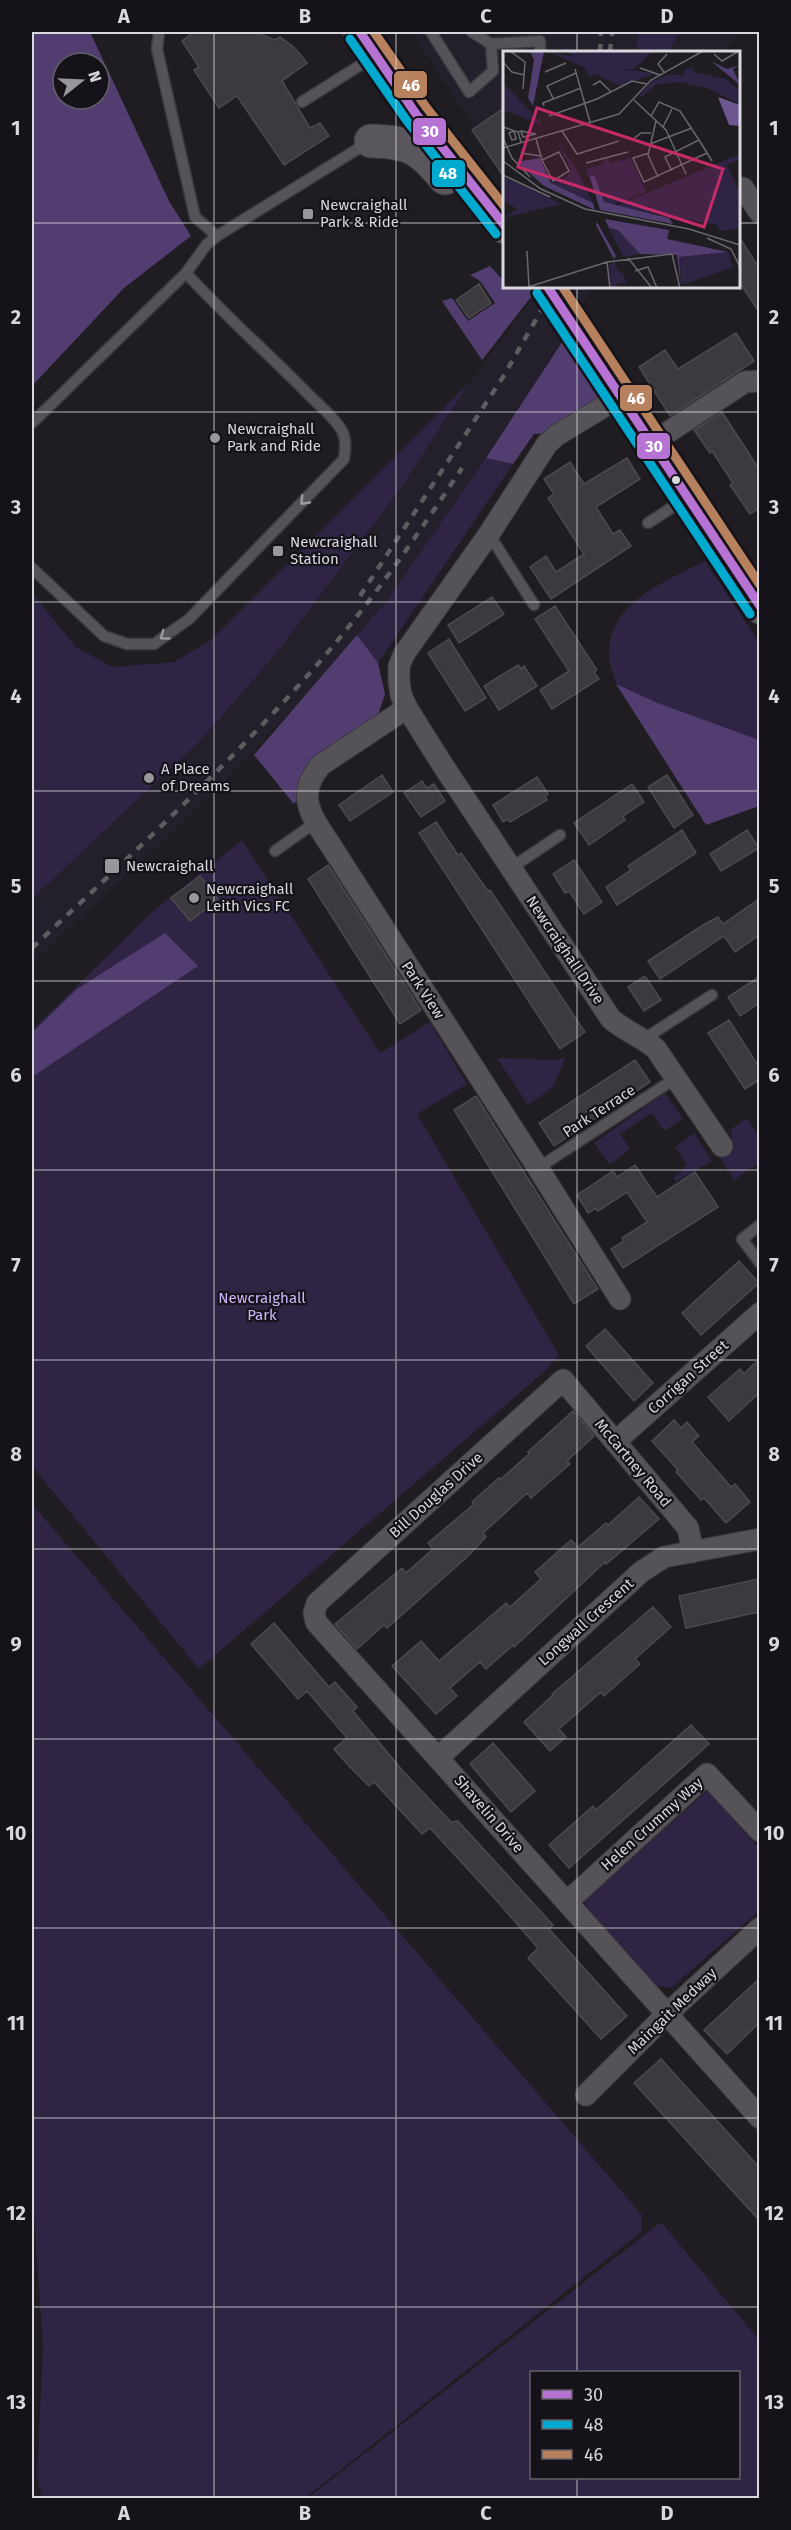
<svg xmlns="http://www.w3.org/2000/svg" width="791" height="2530" viewBox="0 0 791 2530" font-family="'Fira Sans',sans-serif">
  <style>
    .built { fill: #231f2b }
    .green { fill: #2f2443; fill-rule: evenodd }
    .forest { fill: #523d71; fill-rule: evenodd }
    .building { fill: #3c3a3f; stroke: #4c4a4e; stroke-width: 1.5 }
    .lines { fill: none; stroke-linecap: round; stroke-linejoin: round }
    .service-casing { stroke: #3b393d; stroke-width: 13 }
    .minor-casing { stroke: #3b393d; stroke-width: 23 }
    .primary-casing { stroke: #3b393d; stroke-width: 35 }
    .service { stroke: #555357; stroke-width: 10 }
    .minor { stroke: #555357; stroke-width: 21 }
    .primary { stroke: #5a565e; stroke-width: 33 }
    .rail { stroke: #5d5c5e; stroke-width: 4.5; stroke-dasharray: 8 8; stroke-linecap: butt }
    .bus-1-casing { stroke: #15121a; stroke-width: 14 }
    .bus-2-casing { stroke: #15121a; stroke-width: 14 }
    .bus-3-casing { stroke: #15121a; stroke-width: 14 }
    .bus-1 { stroke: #b673d3; stroke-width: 9 }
    .bus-2 { stroke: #00a9ce; stroke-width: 9 }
    .bus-3 { stroke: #b6815c; stroke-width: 9 }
    .oneway { stroke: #9e9ca1 }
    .grid { fill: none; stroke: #d9d8dd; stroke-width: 1.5; stroke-opacity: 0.55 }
    .poi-dot { fill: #98979b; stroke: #15121a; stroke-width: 2 }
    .bus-dot { fill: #d9d8dd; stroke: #15121a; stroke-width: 2 }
    .labels { text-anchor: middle; stroke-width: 4.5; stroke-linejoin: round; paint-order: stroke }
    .poi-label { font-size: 15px; fill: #d9d8dd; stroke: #15121a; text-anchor: start }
    .street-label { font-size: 15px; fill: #d9d8dd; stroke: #15121a }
    .park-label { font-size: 15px; fill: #d0b6fd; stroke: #15121a }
    .inset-road { fill: none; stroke: #69686c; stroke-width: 1.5 }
    .view { fill: #c42b68; fill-opacity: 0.15; stroke: #c42b68; stroke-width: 3 }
    .inset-edge { fill: none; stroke: #d9d8dd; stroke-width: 3 }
    .line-badge { stroke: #15121a; stroke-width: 2 }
    .badge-label { font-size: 16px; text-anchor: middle; font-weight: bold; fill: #fff }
    .neatline { fill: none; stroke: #d9d8dd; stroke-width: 2 }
    .grid-label { font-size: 20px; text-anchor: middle; font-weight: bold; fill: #d9d8dd }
  </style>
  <rect width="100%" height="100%" fill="#1f1d21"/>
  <path class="built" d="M412 32H738L726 52H505L504 173Z
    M538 287H593L467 496 354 644 222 785 32 964V899L200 741 276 654 401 488 470 382 532 299Z"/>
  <path class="green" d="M639 32H680L668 52H636Z
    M470 382 401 488 276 654 200 741 32 899V593L77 648 113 667 174 662 211 640Z
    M486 458 513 464 378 663 357 635 386 602Z
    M705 561 759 642V740L658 703 616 684C614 675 608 662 609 652 611 600 666 582 705 561Z
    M242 840 380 1053 430 1022 467 1084 417 1114 559 1355 544 1372 199 1669 32 1466V1030L151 913Z
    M566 1057 553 1087 528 1105 497 1058 556 1060Z
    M665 1093 683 1119 664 1131 652 1113 620 1134 630 1149 610 1165 594 1143Z
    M747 1118 759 1137V1163L734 1180 719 1156 732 1148 731 1129Z
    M694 1133 712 1161 675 1182 674 1178 687 1165 675 1147Z
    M32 1504 642 2215 641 2232 305 2498H42L37 2475 43 2346 32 2187Z
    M708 1790 759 1848V1911L671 1988 651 1985 583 1902Z
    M661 2222 759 2340V2498H308ZM532 2372H738V2478H532Z"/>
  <path class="forest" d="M32 32H90L169 201 191 236 124 288 32 386ZM63 63H99V99H63Z
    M490 266 504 281 505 286 535 288 531 297 482 360 442 301 452 298 468 321 495 303 480 281 470 275Z
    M566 336 601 384 602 406 555 433 534 434 513 464 486 458Z
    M357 635 378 663 385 694 377 718 335 743 294 804 254 755Z
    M616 684 658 703 759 740V806L706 825Z
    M165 933 198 966 32 1077V1033L77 989Z"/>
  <path class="building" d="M194 32H255L275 40 280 37 295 48 307 63 282 81 310 128 320 123 329 136 284 165 237 96 219 108 194 70 199 67 182 41Z
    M504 108V177L472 130Z
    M738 235 759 268V312L738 280Z
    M479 284 491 303 469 318 456 300Z
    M736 333 754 361 670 416 639 367 665 350 678 369Z
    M722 412 759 469V508L750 514 730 485 733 483 712 451 710 453 694 430Z
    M627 458 640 479 596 507 613 534 620 530 631 546 551 599 530 567 546 556 556 572 584 554 548 498 554 494 544 479 570 462 584 484Z
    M492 597 504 614 459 643 448 625Z
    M555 606 597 670 594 672 599 679 552 709 540 690 569 671 535 619Z
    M449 639 486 698 465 711 428 653Z
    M518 665 521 669 524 666 537 686 499 710 484 686Z
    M382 775 393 792 350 821 339 805Z
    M667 775 693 815 674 828 648 787Z
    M537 777 548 794 545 796 547 800 510 822 508 819 503 822 493 805Z
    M422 781 427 788 434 784 445 801 421 817 404 793Z
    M632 784 644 802 623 816 625 820 589 845 574 823Z
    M436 822 458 855 461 853 488 891 490 890 585 1032 560 1049 419 833Z
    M682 830 696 853 617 905 606 887 631 870 628 866Z
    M747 830 759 848 721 871 710 854Z
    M574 860 602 902 584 914 569 891 565 893 553 874Z
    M328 865 421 1010 400 1024 308 879Z
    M200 876 218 899 190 921 171 898Z
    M759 899V935L735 952 724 936 660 979 648 961 703 925 718 917 723 924Z
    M645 976 661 1000 644 1011 628 987Z
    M759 977V1003L740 1016 728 997Z
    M729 1020 759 1067V1080L745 1089 708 1033Z
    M635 1060 650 1082 554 1146 539 1123Z
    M476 1096 598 1289 574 1304 454 1110Z
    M635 1165 657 1197 695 1172 718 1207 623 1268 611 1249 624 1241 622 1238 647 1222 627 1192 598 1211 596 1208 588 1213 577 1195 613 1171 617 1177Z
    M739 1261 759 1283 701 1335 682 1313Z
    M605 1329 653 1383 634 1401 586 1346Z
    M759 1359V1393L729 1421 708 1397 740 1369 744 1374Z
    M573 1411 594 1436 567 1461 570 1464 531 1498 527 1493 483 1533 486 1537 467 1557 387 1628 384 1625 357 1649 335 1624 402 1568 406 1573 433 1549 428 1543 474 1504 472 1502 491 1485 499 1478 501 1479 529 1454 528 1452Z
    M674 1420 681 1428 687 1422 699 1436 692 1442 731 1487 735 1484 750 1502 726 1523 704 1498 701 1500 688 1485 676 1472 678 1470 652 1441Z
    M639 1497 659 1519 606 1564 605 1562 514 1647 513 1645 486 1669 480 1662 450 1688 457 1696 436 1714 392 1666 421 1641 439 1661 506 1603 510 1607 541 1579 535 1572 571 1540 578 1547 606 1523 608 1525Z
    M759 1579V1612L686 1628 679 1596Z
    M653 1607 671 1627 635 1659 640 1664 604 1696 601 1692 559 1729 566 1737 550 1751 524 1722 553 1695 552 1694Z
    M274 1623 329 1687 335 1682 357 1707 353 1711 402 1770 451 1822 458 1821 468 1832 553 1925 549 1929 627 2016 601 2039 528 1958 538 1948 497 1901 430 1828 422 1834 374 1782 369 1786 349 1766 334 1749 347 1738 307 1691 298 1699 251 1644Z
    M691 1725 709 1744 569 1868 549 1845 593 1806 596 1810Z
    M493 1743 535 1791 511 1812 470 1764Z
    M759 1979V2023L727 2054 704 2030Z
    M661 2059 759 2167V2220L634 2083Z"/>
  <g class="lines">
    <defs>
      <path id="service" d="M159 32 157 49 195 217 217 236
        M431 32 469 92 493 71 491 44 472 32
        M491 44 540 41V52
        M302 102 373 57
        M186 273 207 244 217 236 369 142
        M32 423 186 273C225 316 268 353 308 394 319 405 335 418 342 431 347 440 345 450 344 459L189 619 154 644H127L104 636 32 568
        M648 523 685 499
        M489 534 534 605
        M275 851 316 822
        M511 868 560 835
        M644 1039 712 995
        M538 1168 676 1078
        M760 1225 742 1239 760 1263"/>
      <path id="minor" d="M743 188 760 213
        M620 397 557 435 547 444 489 534 404 654 399 666V682L401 695 407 708 442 764 611 1019C625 1031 642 1037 656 1049L722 1146
        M650 444 745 382 760 381
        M407 708 321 765C293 797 314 819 333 849L538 1168 620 1299
        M616 1441 760 1313
        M693 1552 688 1528 563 1380 317 1603 314 1613 316 1622 760 2118
        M439 1757 641 1572 664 1557 760 1539
        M567 1902 707 1774 760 1831
        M586 2095 667 2014 760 1928"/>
      <path id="primary" d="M360 32 416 114 505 227
        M371 141C410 142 420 148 445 178
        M547 286 760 607"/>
    </defs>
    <use href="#service" class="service-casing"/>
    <use href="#minor" class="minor-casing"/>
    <use href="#primary" class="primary-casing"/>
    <use href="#service" class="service"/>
    <use href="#minor" class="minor"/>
    <use href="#primary" class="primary"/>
    <path class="rail" d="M600 52 601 32
      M610 52 612 32
      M554 318 564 286
      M360 596 503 377 542 309 551 286
      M32 948C129 857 228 766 316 666 370 604 417 536 462 468"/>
    <defs>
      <path id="bus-1" d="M360 32 416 114 505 226
        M547 286 760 606"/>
      <path id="bus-2" d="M350 39 407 121 496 234
        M537 293 750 614"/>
      <path id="bus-3" d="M374 32 426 107 505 207
        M562 286 760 585"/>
    </defs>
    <use href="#bus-1" class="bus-1-casing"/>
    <use href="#bus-2" class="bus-2-casing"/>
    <use href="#bus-3" class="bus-3-casing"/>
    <use href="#bus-1" class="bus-1"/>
    <use href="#bus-2" class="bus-2"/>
    <use href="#bus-3" class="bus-3"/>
  </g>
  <defs><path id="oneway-chevron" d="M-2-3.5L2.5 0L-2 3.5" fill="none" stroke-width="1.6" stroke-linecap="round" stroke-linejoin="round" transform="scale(1.5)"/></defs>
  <g class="oneway">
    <use href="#oneway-chevron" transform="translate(304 501) rotate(134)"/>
    <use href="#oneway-chevron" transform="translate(164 636) rotate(144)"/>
  </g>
  <path class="grid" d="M214 32V2498M396 32V2498M577 32V52M32 223H505M738 223H760M577 286V2372M32 412H760M32 602H760M32 791H760M32 981H760M32 1170H760M32 1360H760M32 1549H760M32 1739H760M32 1928H760M32 2118H760M32 2307H760M577 2478V2498"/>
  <g class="poi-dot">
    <rect x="302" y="208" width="12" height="12" rx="3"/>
    <circle cx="215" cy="438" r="6"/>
    <rect x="272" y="545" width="12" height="12" rx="3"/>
    <circle cx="149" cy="778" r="6"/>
    <rect x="104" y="858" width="16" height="16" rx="3"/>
    <circle cx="194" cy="898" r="6"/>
  </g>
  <circle class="bus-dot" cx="676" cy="480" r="5"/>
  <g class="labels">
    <g class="poi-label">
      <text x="320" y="210">Newcraighall<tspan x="320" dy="17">Park &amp; Ride</tspan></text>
      <text x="227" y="434">Newcraighall<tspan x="227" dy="17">Park and Ride</tspan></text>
      <text x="290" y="547">Newcraighall<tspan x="290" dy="17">Station</tspan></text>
      <text x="161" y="774">A Place<tspan x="161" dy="17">of Dreams</tspan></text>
      <text x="126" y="871">Newcraighall</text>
      <text x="206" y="894">Newcraighall<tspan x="206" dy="17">Leith Vics FC</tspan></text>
    </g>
    <g class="street-label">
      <text transform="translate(565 950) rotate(56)" y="5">Newcraighall Drive</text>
      <text transform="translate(423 990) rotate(57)" y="5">Park View</text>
      <text transform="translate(599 1111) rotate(-33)" y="5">Park Terrace</text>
      <text transform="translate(688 1377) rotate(-42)" y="5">Corrigan Street</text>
      <text transform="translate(633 1463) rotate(50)" y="5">McCartney Road</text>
      <text transform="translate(436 1495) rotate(-42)" y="5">Bill Douglas Drive</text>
      <text transform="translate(586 1622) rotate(-42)" y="5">Longwall Crescent</text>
      <text transform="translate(489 1814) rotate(49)" y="5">Shavelin Drive</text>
      <text transform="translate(652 1824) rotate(-42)" y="5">Helen Crummy Way</text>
      <text transform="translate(672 2011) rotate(-44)" y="5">Maingait Medway</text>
    </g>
    <g class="park-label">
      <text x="262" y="1303">Newcraighall<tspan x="262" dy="17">Park</tspan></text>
    </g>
  </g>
  <g transform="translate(503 51)">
    <rect width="237" height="237" fill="#1f1d21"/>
    <path d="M43 0 71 6 62 0H150L131 18H116L154 22 117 35 92 23 87 26 81 16ZM189 17 191 21 222 28 237 39V53L204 37 176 31 153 34 139 46 136 44 148 31 163 24H181V19ZM0 31 25 58 40 74 0 59ZM54 90 74 119 90 152 48 132 64 126 68 119ZM237 103V108L224 114 237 142V177L217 180 214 174 113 155ZM106 107 107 112 128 107 143 141 107 155 96 148 82 118 101 113 100 109ZM0 125 8 129 59 153 0 167 14 158 0 149ZM106 177 115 179 137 203 120 206ZM225 201 230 216 179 234 176 206ZM112 211 114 218 121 224 124 237 121 232H114V237H108L106 214Z" fill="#2f2443"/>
    <path d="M27 0H41L30 55 25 47 31 9ZM208 10 224 18 237 14 230 18 237 34ZM37 107 48 132 90 152 92 159 41 135 14 111ZM91 124 101 151 166 167 170 173 97 159 87 126ZM102 168 166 179 164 188 225 201 176 206 178 237 174 204 137 203 115 179 106 177ZM94 171 113 205 111 208 93 174Z" fill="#523d71"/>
    <path d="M215 46 237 54V75L226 74Z" fill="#6d5790"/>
    <path class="inset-road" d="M7 0 22 11 20 38M211 3 219 10 236 0M0 11 9 21 21 24M137 17 157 24M72 18 87 71M42 21 63 12M161 21 155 13 164 3M90 34 97 30 108 41M50 47 44 35 73 22M131 49 163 79 183 123M41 55 40 52 78 37M46 65 94 48 129 30 144 33M148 65 156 51 177 60 196 89 162 106 169 120M153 70 145 104 155 126M0 76 15 81 18 91M160 76 169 58M11 80 6 82 9 89 13 88 11 80M59 80 74 103 116 90M15 81 18 80 20 86 33 83 18 80M0 87 9 107 27 126M33 88 39 109M129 89 138 82H148M196 89 209 110M147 93 189 77M0 97 116 63 148 29 200 0M56 101 66 120 50 130 39 109ZM18 102 37 105M146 102 130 107 141 131 204 102M0 110 38 138 82 158 186 178 237 194M83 112 125 101M0 124 47 146M204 187 228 198 237 216M24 200 26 236M125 207 149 237M104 211 107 237M132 220 145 216 154 237M22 237 104 211 169 203 177 237"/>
    <path class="view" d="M34 57 220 118 201 176 15 116Z"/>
    <rect width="237" height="237" class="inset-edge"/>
  </g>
  <g class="line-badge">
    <rect x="393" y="70" width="35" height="29" rx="6" fill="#b6815c"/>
    <rect x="412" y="117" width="35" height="29" rx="6" fill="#b673d3"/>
    <rect x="431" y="159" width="35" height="29" rx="6" fill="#00a9ce"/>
    <rect x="619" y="384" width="34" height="28" rx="6" fill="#b6815c"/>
    <rect x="636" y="432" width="35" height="28" rx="6" fill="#b673d3"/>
  </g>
  <g class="badge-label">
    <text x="411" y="91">46</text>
    <text x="430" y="137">30</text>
    <text x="448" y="179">48</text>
    <text x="636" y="404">46</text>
    <text x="654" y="452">30</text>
  </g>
  <rect width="791" height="2530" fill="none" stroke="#15121a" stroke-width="66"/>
  <rect x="530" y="2371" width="210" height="108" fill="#15121a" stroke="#636168" stroke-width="1.5"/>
  <rect x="542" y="2390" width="30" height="9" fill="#b673d3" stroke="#636168" stroke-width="1.5"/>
  <text x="584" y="2401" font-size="18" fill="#d9d8dd">30</text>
  <rect x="542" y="2420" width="30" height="9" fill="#00a9ce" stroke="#636168" stroke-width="1.5"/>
  <text x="584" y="2431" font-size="18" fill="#d9d8dd">48</text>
  <rect x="542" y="2450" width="30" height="9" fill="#b6815c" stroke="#636168" stroke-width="1.5"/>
  <text x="584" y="2461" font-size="18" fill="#d9d8dd">46</text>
  <g transform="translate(81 81) rotate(72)"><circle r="28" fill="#15121a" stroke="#636168" stroke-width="1.5"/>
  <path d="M0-4.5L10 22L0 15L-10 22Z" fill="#98979b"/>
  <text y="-9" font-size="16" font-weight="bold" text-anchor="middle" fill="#d9d8dd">N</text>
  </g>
  <rect x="33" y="33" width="725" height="2464" class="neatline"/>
  <g class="grid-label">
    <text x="124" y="23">A</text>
    <text x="305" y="23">B</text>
    <text x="486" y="23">C</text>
    <text x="667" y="23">D</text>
    <text x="16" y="135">1</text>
    <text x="774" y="135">1</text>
    <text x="16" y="324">2</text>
    <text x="774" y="324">2</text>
    <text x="16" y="514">3</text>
    <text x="774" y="514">3</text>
    <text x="16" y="703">4</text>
    <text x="774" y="703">4</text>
    <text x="16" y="893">5</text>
    <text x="774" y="893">5</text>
    <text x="16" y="1082">6</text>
    <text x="774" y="1082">6</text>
    <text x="16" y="1272">7</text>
    <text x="774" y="1272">7</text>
    <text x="16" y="1461">8</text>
    <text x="774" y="1461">8</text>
    <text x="16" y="1651">9</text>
    <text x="774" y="1651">9</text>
    <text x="16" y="1840">10</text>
    <text x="774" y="1840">10</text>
    <text x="16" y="2030">11</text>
    <text x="774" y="2030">11</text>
    <text x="16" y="2220">12</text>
    <text x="774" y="2220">12</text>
    <text x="16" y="2409">13</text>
    <text x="774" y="2409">13</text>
    <text x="124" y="2520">A</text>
    <text x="305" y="2520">B</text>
    <text x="486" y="2520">C</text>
    <text x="667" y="2520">D</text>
  </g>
</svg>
